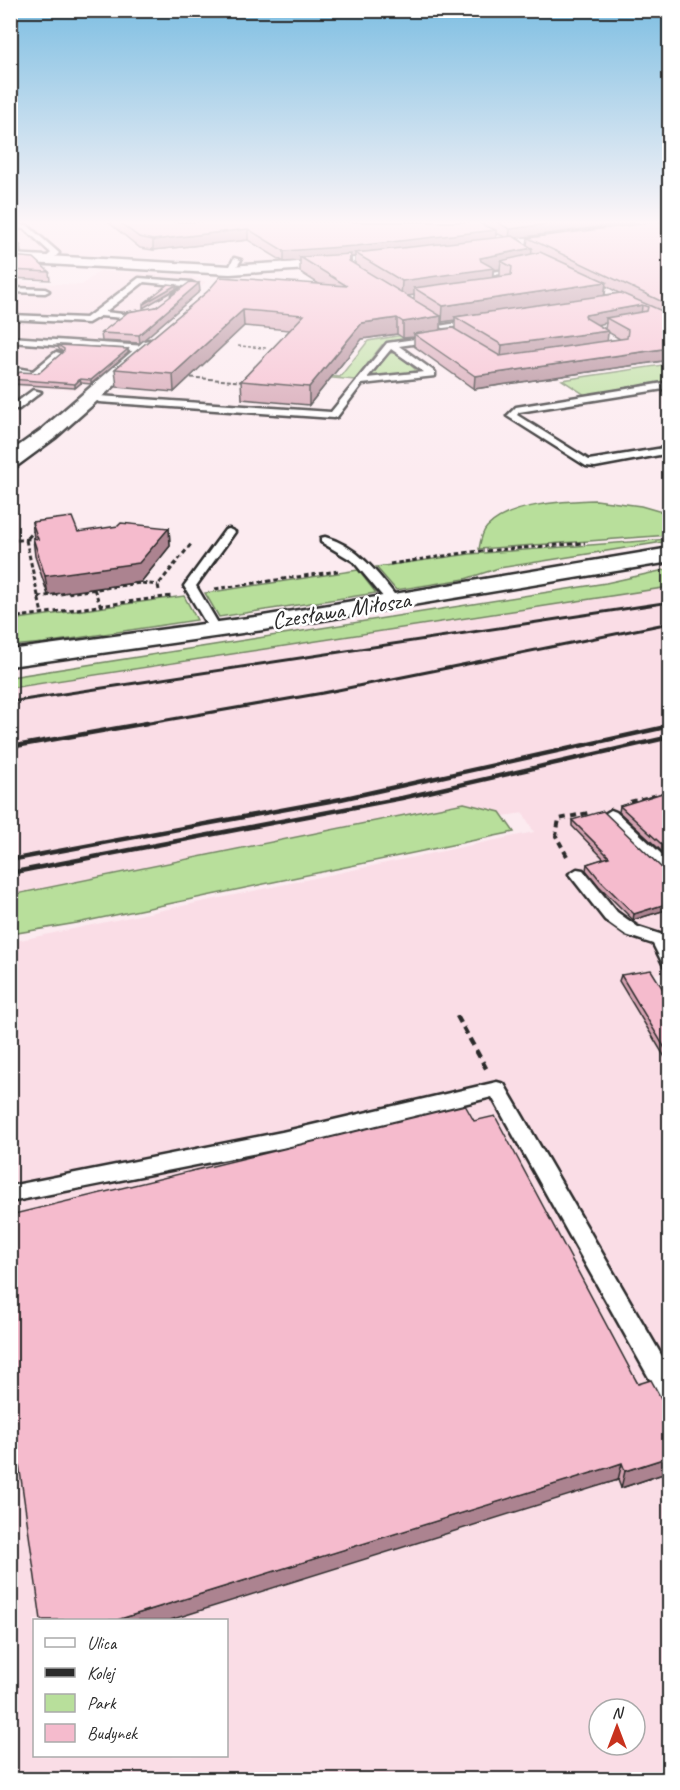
<svg xmlns="http://www.w3.org/2000/svg" width="680" height="1790" viewBox="0 0 680 1790" font-family="Caveat,sans-serif">
  <style>
    .built { fill: #fadde6; fill-rule: evenodd }
    .green { fill: #b8df9b; stroke: #728563; stroke-width: 1.5 }
    .lines { fill: none; stroke-linecap: round; stroke-linejoin: round }
    .lane-casing { stroke: #2b2b2b; stroke-width: 5 }
    .street-casing { stroke: #2b2b2b; stroke-width: 5 }
    .path-far4 { stroke: #2b2b2b; stroke-width: 1.5; stroke-dasharray: 3 2; stroke-linecap: butt }
    .path-far3 { stroke: #2b2b2b; stroke-width: 2; stroke-dasharray: 4 2; stroke-linecap: butt }
    .path-far2 { stroke: #2b2b2b; stroke-width: 3; stroke-dasharray: 4.5 3; stroke-linecap: butt }
    .path-far1 { stroke: #2b2b2b; stroke-width: 4; stroke-dasharray: 6 4.5; stroke-linecap: butt }
    .path { stroke: #2b2b2b; stroke-width: 4.5; stroke-dasharray: 8 5; stroke-linecap: butt }
    .lane { fill: #fff; fill-rule: evenodd }
    .street { fill: #fff; fill-rule: evenodd }
    .rail-far1 { stroke: #2b2b2b; stroke-width: 3 }
    .rail { stroke: #2b2b2b; stroke-width: 4.5 }
    .wall { fill: #d3a1b0; stroke: #2b2b2b; stroke-width: 1.5; fill-rule: evenodd }
    .shaded-wall { fill: #ac8390; stroke: #2b2b2b; stroke-width: 1.5 }
    .building { fill: #f5bbcd; stroke: #2b2b2b; stroke-width: 1.5 }
    .labels { text-anchor: middle; stroke-width: 5; stroke-linejoin: round; paint-order: stroke }
    .far-street-label { font-size: 24px; fill: #2b2b2b; stroke: #fff }
  </style>
  <rect width="100%" height="100%" fill="#fcebf0"/>
  <filter id="ink" filterUnits="userSpaceOnUse"><feTurbulence type="fractalNoise" baseFrequency=".0167" numOctaves="2"/><feDisplacementMap in="SourceGraphic" scale="12" xChannelSelector="R" yChannelSelector="G"/><feConvolveMatrix kernelMatrix="1 2 1 2 8 2 1 2 1" color-interpolation-filters="sRGB"/></filter>
  <g filter="url(#ink)">
    <path class="built" d="M11 222H451L360 260 253 263 11 252Z
      M99 271 187 275 206 282 76 390 11 386 10 282 82 285Z
      M669 587V971L620 982 669 1064V1779H11V942L534 832 523 813 503 816 500 812 464 803 11 895 10 688ZM34 1620H226V1756H34ZM599 1709H635V1745H599Z"/>
    <path class="green" d="M415 333 422 337 382 345 355 380 300 375 292 372 340 377 368 341Z
      M388 353H397L417 371 377 379 371 377Z
      M669 364V380L585 395 562 380Z
      M596 500 641 506 669 514V535L479 549C480 543 482 532 487 527 510 503 565 501 596 500Z
      M669 539V541L499 568 465 579 396 590 376 567 470 554Z
      M669 569V587L11 688V677L606 583Z
      M358 570 376 593 219 617 205 593Z
      M184 596 197 620 44 643 11 646V620Z
      M464 803 500 812 514 832 77 923 11 934V895Z"/>
    <g class="lines">
      <defs>
        <path id="lane" d="M27 225 59 253 50 262 43 260 51 253 24 228 10 230V226Z
          M234 258 241 260 233 272H227Z
          M522 267 525 271 493 275 502 281 498 283 481 274Z
          M139 278 191 282 195 284 176 297 172 295 184 286 144 282 105 312 123 314 147 311 148 313 123 318 100 316 88 323 10 319V315L86 318Z
          M10 288 45 289 49 291 45 293 10 292Z
          M475 320H478V324L443 328 439 326Z
          M436 336H439V340L399 346 435 372V376L362 384 337 417 334 418 99 402 94 399 99 396 331 412 387 343ZM391 349 424 372 367 378Z
          M10 337 146 346 150 349 146 352 10 342Z
          M56 352 63 354 38 376 10 373V367L33 371Z
          M670 382V388L519 412 517 415 589 460 670 447V453L595 467 586 466 507 416 516 407Z
          M33 390 41 392 19 409H13V405Z
          M229 529 235 532 196 586 222 630 216 634 210 630 184 586 225 530Z
          M325 537C358 546 378 574 398 599V605H390L353 561 321 542V538Z
          M611 810 616 812 670 862V876L664 875 606 818 603 815Z
          M577 869 583 870 617 912 638 927 666 936 670 942V968L664 966 653 944 626 935 605 920 569 874Z
          M497 1082 504 1084 670 1370V1404L662 1401 492 1097 282 1148 10 1202V1186L282 1132Z"/>
        <path id="street" d="M10 254 230 266 400 255 407 259 400 263 230 274 10 262Z
          M150 340 158 345 156 349 55 438 17 466 10 468V452L41 430 144 341Z
          M670 548V562L263 630 10 666V650L263 616Z"/>
      </defs>
      <use href="#lane" class="lane-casing"/>
      <use href="#street" class="street-casing"/>
      <path class="path-far4" d="M492 231 507 237
        M513 238 652 222
        M238 346 266 348"/>
      <path class="path-far3" d="M185 377 246 382"/>
      <path class="path-far2" d="M36 529 26 540 42 614
        M10 541 37 538
        M390 564 471 552 585 543
        M94 589 101 607
        M215 589 338 571
        M159 590 158 585 192 543
        M38 597 141 583 158 585
        M10 618 172 596"/>
      <path class="path-far1" d="M630 802 670 792
        M567 856 556 836 559 819 588 813"/>
      <path class="path" d="M457 1016 487 1070"/>
      <use href="#lane" class="lane"/>
      <use href="#street" class="street"/>
      <path class="rail-far1" d="M10 702 670 602
        M138 725 323 693 670 623"/>
      <path class="rail" d="M10 747 147 723
        M10 860 341 799 670 726
        M10 873 402 798 670 737"/>
    </g>
    <path class="wall" d="M108 222H638L516 238 527 245 528 238 669 222V360L474 389 414 346V337L403 338 397 334 362 339 309 405 242 399 241 381 290 330 244 326 174 392 117 387 115 369 207 292 319 284 300 272V261L284 262 248 240 153 250 140 248ZM496 233 505 237 496 238ZM351 257H355V264L351 262ZM500 269V276L493 277V270ZM606 286 619 293 605 295ZM414 295V300L407 296ZM455 320V329L441 330V321L442 322ZM606 323 605 329 597 324ZM608 332 620 339 607 341Z
      M10 236 20 245 21 252H10Z
      M10 256 49 272 50 280 10 278Z
      M200 291 140 343 102 341 101 333 156 307Z
      M58 345 128 349V353L91 384 81 383 75 388 11 384 10 379 39 373 63 352 59 349Z
      M32 522 78 532 169 528 170 546 141 582 48 595 35 556 33 538H34Z
      M669 791V858L619 812 620 806Z
      M572 820 664 870 669 871V909L633 920 599 886 586 870 587 864 604 859 572 826Z
      M621 975 669 999V1064L619 981Z
      M474 1121 638 1384 669 1413V1472L621 1488 618 1480 597 1486Z"/>
    <path class="shaded-wall" d="M562 222H638L509 239 510 229Z
      M248 229V240L153 250V240Z
      M496 230V241L355 253V257H351V269L300 257V261L284 262V251Z
      M532 248 531 263 501 261 500 269 493 270 492 284 414 288V295L401 297 402 281 480 258Z
      M606 282 604 298 455 317V320L442 322 443 306Z
      M199 283 200 291 140 343 139 335Z
      M176 285V289L143 308V304Z
      M642 305 641 317 606 318V323L584 327 585 315Z
      M243 310 244 326 174 392 173 374Z
      M441 316V333L414 334V337L403 338V322Z
      M397 318V334L362 339 309 405V387L362 323Z
      M608 331 607 344 501 358 502 345Z
      M669 348V360L474 389 475 376Z
      M128 349V353L91 384V380Z
      M80 379 81 383 75 388V384Z
      M169 528 170 546 141 582 48 595 45 576Z
      M669 903V909L633 920 634 914Z
      M669 1457V1472L621 1488 625 1471Z
      M622 1463 618 1480 170 1620H117Z"/>
    <path class="building" d="M119 222H476L496 230 356 246 284 251 248 229 153 240 139 237Z
      M496 222H562L510 229Z
      M656 222H669V305L528 238Z
      M10 236 20 245 10 244Z
      M513 236 532 248 480 258 481 261 494 268 402 281 355 253Z
      M540 252 606 282 443 306 414 288 511 275 512 267 501 261Z
      M351 254 349 261 441 316 403 322 397 318 362 323 309 387 241 381 304 315 243 310 173 374 115 369 207 292 220 277 347 286 300 257Z
      M10 256 34 258 49 272 10 270Z
      M190 282 199 283 139 335 101 333 128 312 156 307Z
      M168 284 176 285 143 304Z
      M621 293 669 314V348L475 376 414 334 453 328 500 356 627 338 628 330 606 318 647 311 648 307 642 305 585 315 586 318 608 331 502 345 455 317Z
      M58 345 128 349 91 380 80 379 75 384 10 379 20 372 39 373 64 351V349Z
      M72 517 78 532 118 526 121 523 169 528 139 563 45 576 33 538 38 539 32 522Z
      M669 791V851L620 806Z
      M603 811 664 870 669 871V903L634 914 600 880 587 864 609 857 572 820Z
      M651 970 669 999V1055L621 975Z
      M465 1105 474 1121 495 1116 638 1384 651 1380 669 1413V1457L625 1471 622 1463 601 1470 117 1620H41L10 1400V1215Z"/>
  </g>
  <linearGradient id="sky" x2="0" y2="1"><stop stop-color="#7dbee2"/><stop offset="0.47" stop-color="#fef6f8"/><stop offset="1" stop-color="#fef6f8" stop-opacity="0"/></linearGradient>
  <rect width="680" height="473" fill="url(#sky)"/>
  <g class="labels">
    <g class="far-street-label">
      <text transform="translate(341 610) rotate(-9)" y="8">Czesława Miłosza</text>
    </g>
  </g>
  <rect width="680" height="1790" fill="none" stroke="#fff" stroke-width="36"/>
  <rect x="18" y="18" width="644" height="1754" fill="none" stroke="#2b2b2b" stroke-width="2" filter="url(#ink)"/>
  <rect x="33" y="1619" width="195" height="138" fill="#ffffff" stroke="#aaaaaa" stroke-width="1.5"/>
  <rect x="45" y="1638" width="30" height="9" fill="#ffffff" stroke="#aaaaaa" stroke-width="1.5"/>
  <text x="87" y="1649" font-size="18" fill="#2b2b2b">Ulica</text>
  <rect x="45" y="1668" width="30" height="9" fill="#2b2b2b" stroke="#aaaaaa" stroke-width="1.5"/>
  <text x="87" y="1679" font-size="18" fill="#2b2b2b">Kolej</text>
  <rect x="45" y="1694" width="30" height="18" fill="#b8df9b" stroke="#aaaaaa" stroke-width="1.5"/>
  <text x="87" y="1709" font-size="18" fill="#2b2b2b">Park</text>
  <rect x="45" y="1724" width="30" height="18" fill="#f5bbcd" stroke="#aaaaaa" stroke-width="1.5"/>
  <text x="87" y="1739" font-size="18" fill="#2b2b2b">Budynek</text>
  <g transform="translate(617 1727)"><circle r="28" fill="#ffffff" stroke="#aaaaaa" stroke-width="1.5"/>
  <path d="M0-4.5L10 22L0 15L-10 22Z" fill="#c8321e"/>
  <text y="-9" font-size="16" font-weight="bold" text-anchor="middle" fill="#2b2b2b">N</text>
  </g>
</svg>
